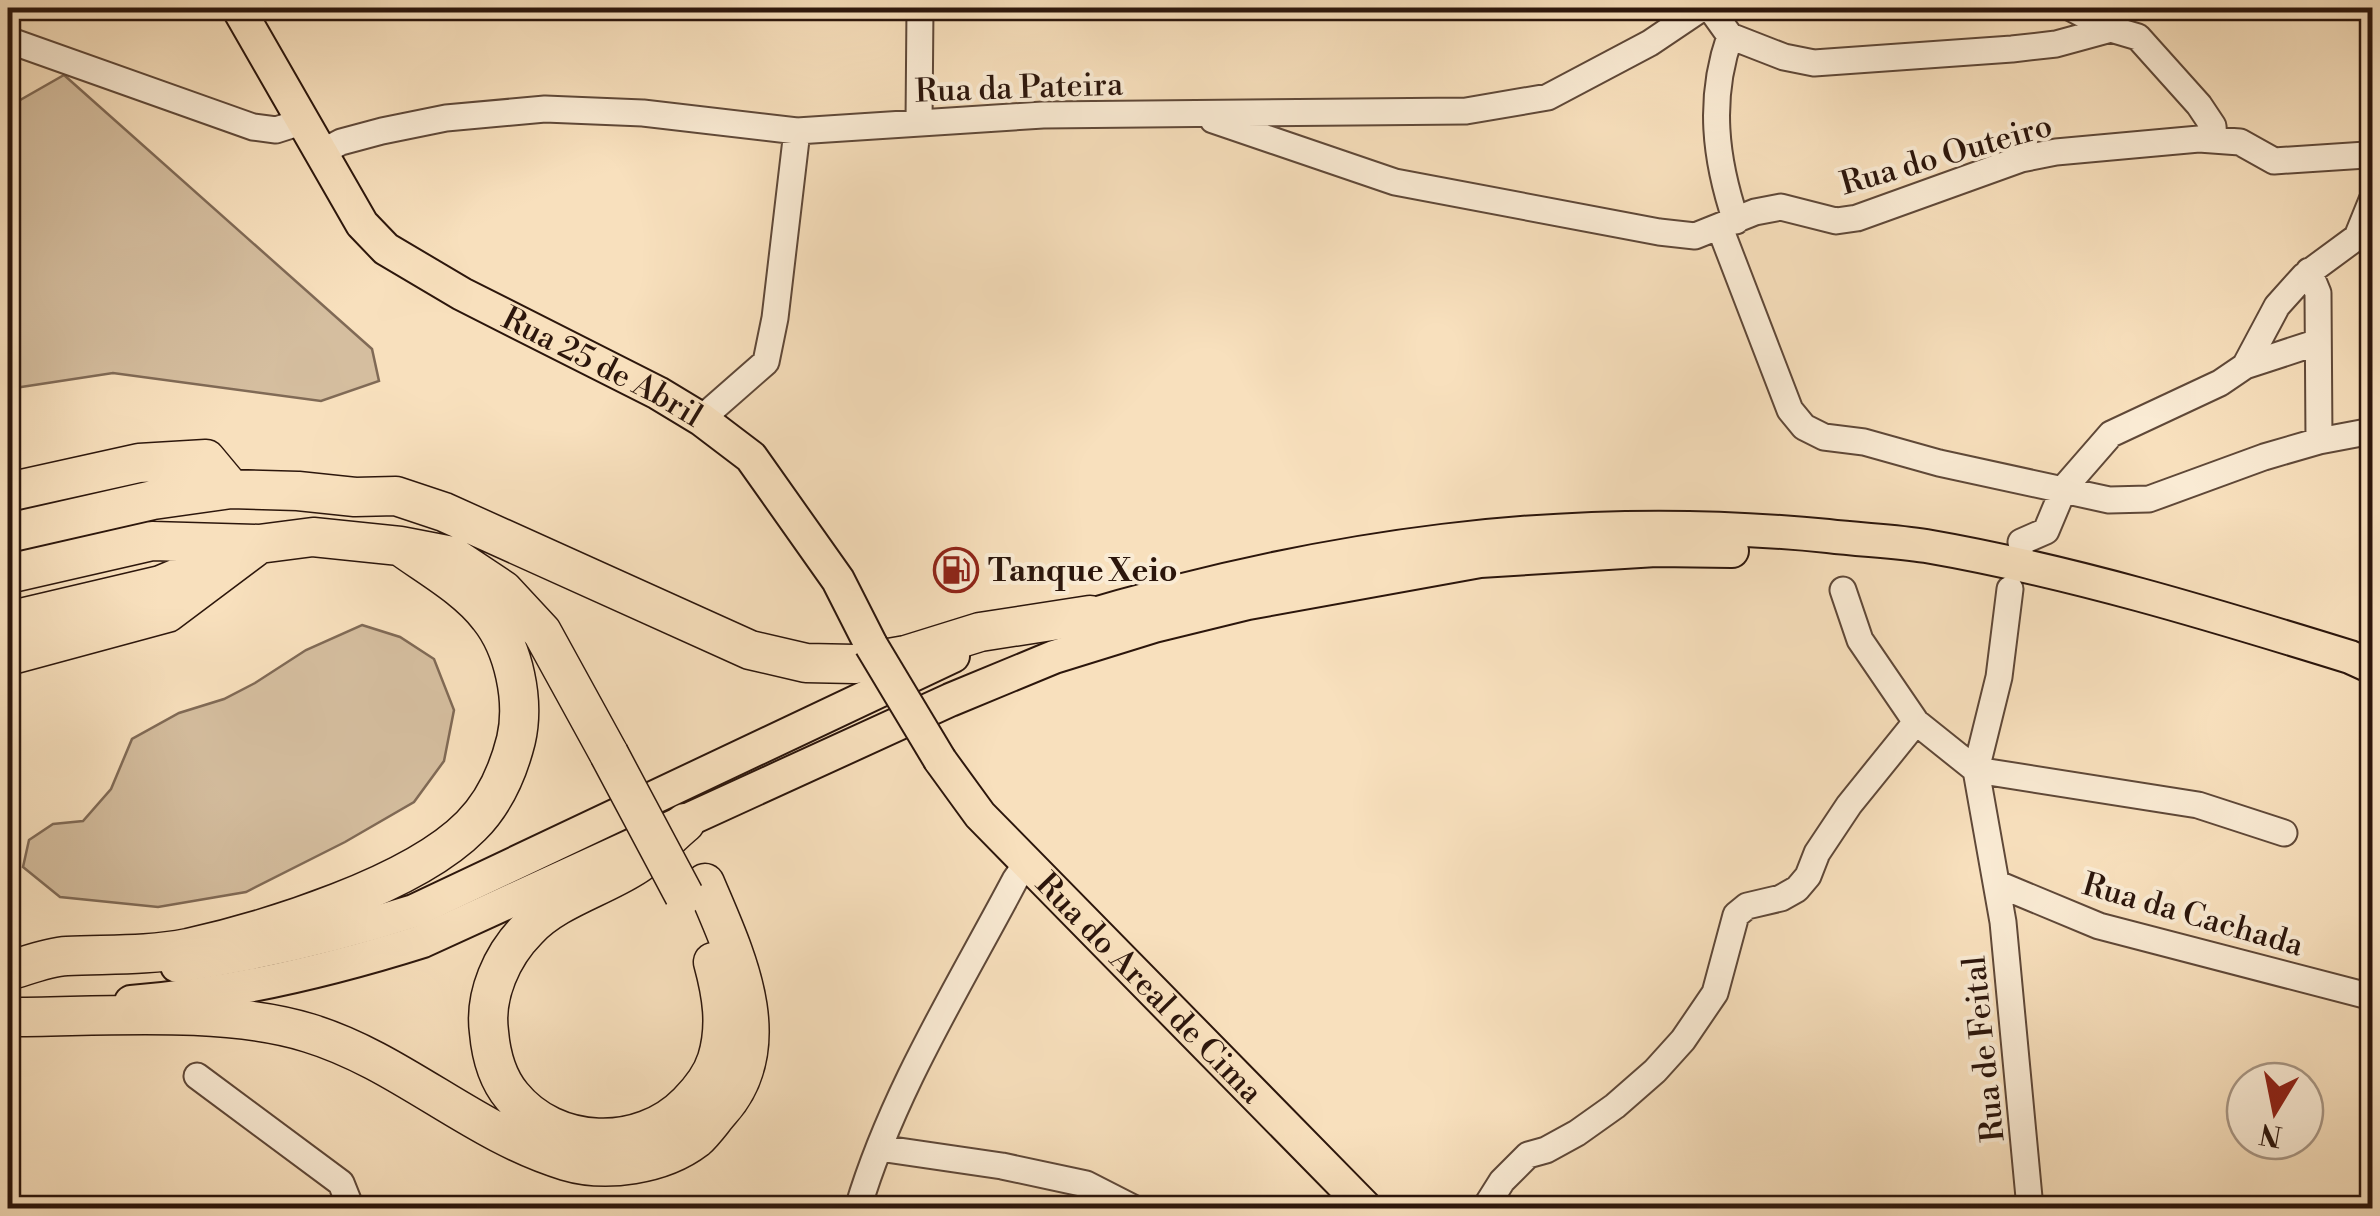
<svg xmlns="http://www.w3.org/2000/svg" width="2380" height="1216" viewBox="0 0 2380 1216" font-family="'Libre Bodoni',serif">
  <style>
    .green { fill: #d5be9f; stroke: #806a56; stroke-width: 2.5 }
    .lines { fill: none; stroke-linecap: round; stroke-linejoin: round }
    .minor-casing { stroke: #5f4838; stroke-width: 29 }
    .major-casing { stroke: #2c160c; stroke-width: 36 }
    .highway-casing { stroke: #2c160c; stroke-width: 41 }
    .minor { stroke: #faebd4; stroke-width: 25 }
    .major { stroke: #f8e0bd; stroke-width: 32 }
    .highway { stroke: #f8e0bd; stroke-width: 38 }
    .major-bridge-casing { stroke: #2c160c; stroke-width: 36; stroke-linecap: butt }
    .highway-bridge-casing { stroke: #2c160c; stroke-width: 41; stroke-linecap: butt }
    .major-bridge { stroke: #f8e0bd; stroke-width: 32 }
    .highway-bridge { stroke: #f8e0bd; stroke-width: 38 }
    .labels { text-anchor: middle; stroke-width: 8; stroke-linejoin: round; paint-order: stroke }
    .street-label { font-size: 32px; fill: #2c160c; stroke: #faebd4 }
    .poi-label { font-size: 32px; font-weight: bold; fill: #2c160c; stroke: #faebd4; text-anchor: start }
  </style>
  <rect width="100%" height="100%" fill="#f8e0bd"/>
  <filter id="stains"><feTurbulence type="fractalNoise" baseFrequency=".002" numOctaves="4"/><feColorMatrix values="0 0 0 0 .2 0 0 0 0 .09 0 0 0 0 .02 0 0 0 .5 -.17"/></filter>
  <radialGradient id="worn" r=".72"><stop offset=".6" stop-color="#630" stop-opacity="0"/><stop offset="1" stop-color="#630" stop-opacity=".3"/></radialGradient>
  <path class="green" d="M64 75 372 349 379 381 321 401 113 373 8 389V107Z
    M362 625 400 637 434 659 454 710 444 761 414 802 345 842 246 892 158 907 60 897 23 867 29 840 53 824 83 821 111 789 132 739 179 713 224 699 255 683 306 650Z"/>
  <g class="lines">
    <defs>
      <path id="minor" d="M1710 8 1730 36 1784 57 1814 63 2012 49 2056 44 2111 29
        M2071 8 2111 29 2138 37 2199 105 2213 126 2214 140
        M1730 36C1708 99 1715 159 1736 221
        M8 40 253 127 276 130 301 122
        M1213 120 1395 182 1659 232 1695 236 1755 212 1781 207 1836 221 1857 218 2021 159 2056 152 2199 139 2240 142 2274 161 2366 155 2372 159
        M919 122 920 8
        M320 153 341 142 382 131 446 118 545 109 643 113 797 131 1043 115 1466 111 1548 97 1650 43 1702 8
        M1720 228 1790 410 1804 427 1824 437 1864 442 1939 463 2109 500 2149 499 2264 457 2319 441 2372 431
        M2309 271 2318 293 2319 441
        M2245 366 2318 342
        M701 419 766 362 775 318 797 131
        M2021 542 2046 531 2064 488 2111 434 2220 383 2245 366 2277 306 2304 276 2357 237 2372 200
        M2010 589 1999 677 1976 770 2003 922 2030 1208
        M1843 590 1860 640 1916 722 1976 770 2198 805 2284 833
        M1998 884 2099 926 2372 997
        M197 1076 341 1183 351 1208
        M879 1148 1002 1166 1086 1184 1133 1208
        M858 1208C892 1093 959 986 1015 880L1028 861
        M1485 1208 1502 1181 1528 1155 1546 1150 1577 1133 1615 1106 1655 1071 1683 1040 1715 993 1736 915 1747 906 1781 898 1797 889 1808 876 1817 853 1849 805 1916 722"/>
      <g id="major">
        <path id="s1" d="M238 8 362 224 386 249 462 294 658 393 701 419 751 457 838 580 871 645"/>
        <path d="M1067 622C1319 546 1566 510 1828 536 1861 540 1894 541 1926 546 2070 571 2211 614 2350 657L2372 667"/>
        <path id="s2" d="M940 760 980 815 1366 1208"/>
        <path d="M177 966C258 954 335 936 414 911L953 656"/>
        <path d="M131 1002C231 994 328 971 423 941L950 700 1054 657 1154 626 1248 603 1480 561 1656 550 1732 551"/>
      </g>
      <path id="highway" d="M8 492 139 463 206 459 231 489
        M8 533 153 500 231 489 298 491 355 497 396 496 444 512 750 650 806 663 855 664 906 655 980 632 1090 615
        M8 574 152 541 259 544 313 537 400 546 452 556 503 590 542 632 609 754
        M8 621 161 585 206 566
        M8 656 167 613 259 544
        M685 823C668 837 652 856 633 867 600 888 555 900 528 929 502 955 484 995 489 1032 491 1055 497 1078 512 1096 555 1149 640 1152 688 1103 699 1092 712 1075 717 1059 727 1026 722 995 713 962
        M8 971C26 966 47 957 67 956 107 954 147 956 188 948 269 930 413 885 471 826 495 802 508 772 516 740 525 701 514 648 489 617 467 588 429 567 400 546
        M8 1017C99 1017 223 1006 309 1033 401 1061 473 1133 566 1161 606 1173 662 1165 696 1139 705 1131 713 1119 721 1110 780 1043 734 952 705 883"/>
    </defs>
    <use href="#minor" class="minor-casing"/>
    <use href="#major" class="major-casing"/>
    <use href="#highway" class="highway-casing"/>
    <use href="#minor" class="minor"/>
    <use href="#major" class="major"/>
    <use href="#highway" class="highway"/>
    <defs>
      <path id="major-bridge" d="M871 645 940 760"/>
      <path id="highway-bridge" d="M609 754 684 895"/>
    </defs>
    <use href="#major-bridge" class="major-bridge-casing"/>
    <use href="#highway-bridge" class="highway-bridge-casing"/>
    <use href="#major-bridge" class="major-bridge"/>
    <use href="#highway-bridge" class="highway-bridge"/>
  </g>
  <defs>
    <symbol id="fuel-ring" viewBox="-11 -11 22 22"><circle r="9.5" fill="#faebd4" stroke="#8f2418" stroke-width="1.5"/><path d="M-5.5-6h7V0h2V4h1.3V-2.5L3-4.5l.8-.8L6-3V5H2.5V1h-1V6h-7ZM-4.2-4.7v3.2H.2V-4.7Z" fill="#8f2418"/></symbol>
  </defs>
  <g fill-rule="evenodd">
    <use href="#fuel-ring" x="931" y="545" width="50" height="50"/>
  </g>
  <g class="labels">
    <g class="street-label">
      <text transform="translate(1019 87) rotate(-2)" y="11">Rua da Pateira</text>
      <text transform="translate(1946 154) rotate(-16)" y="11">Rua do Outeiro</text>
      <text dy="11" stroke="none"><textPath href="#s1" startOffset="530">Rua 25 de Abril</textPath></text>
      <text transform="translate(2193 914) rotate(16)" y="11">Rua da Cachada</text>
      <text dy="11" stroke="none"><textPath href="#s2" startOffset="310">Rua do Areal de Cima</textPath></text>
      <text transform="translate(1983 1049) rotate(-96)" y="11">Rua de Feital</text>
    </g>
    <g class="poi-label">
      <text x="988" y="581">Tanque Xeio</text>
    </g>
  </g>
  <rect width="2380" height="1216" fill="none" stroke="#f8e0bd" stroke-width="40"/>
  <rect x="10" y="10" width="2360" height="1196" fill="none" stroke="#2c160c" stroke-width="5"/>
  <rect x="20" y="20" width="2340" height="1176" fill="none" stroke="#2c160c" stroke-width="2.5"/>
  <g transform="translate(2275 1111) rotate(190)"><circle r="48" fill="#faebd4" stroke="#a89684" stroke-width="2.5"/>
  <path d="M0-8L18 38L0 25L-18 38Z" fill="#8f2418"/>
  <text y="-15" font-size="28" font-weight="bold" text-anchor="middle" fill="#2c160c">N</text>
  </g>
  <rect width="100%" height="100%" filter="url(#stains)"/>
  <rect width="100%" height="100%" fill="url(#worn)"/>
</svg>
